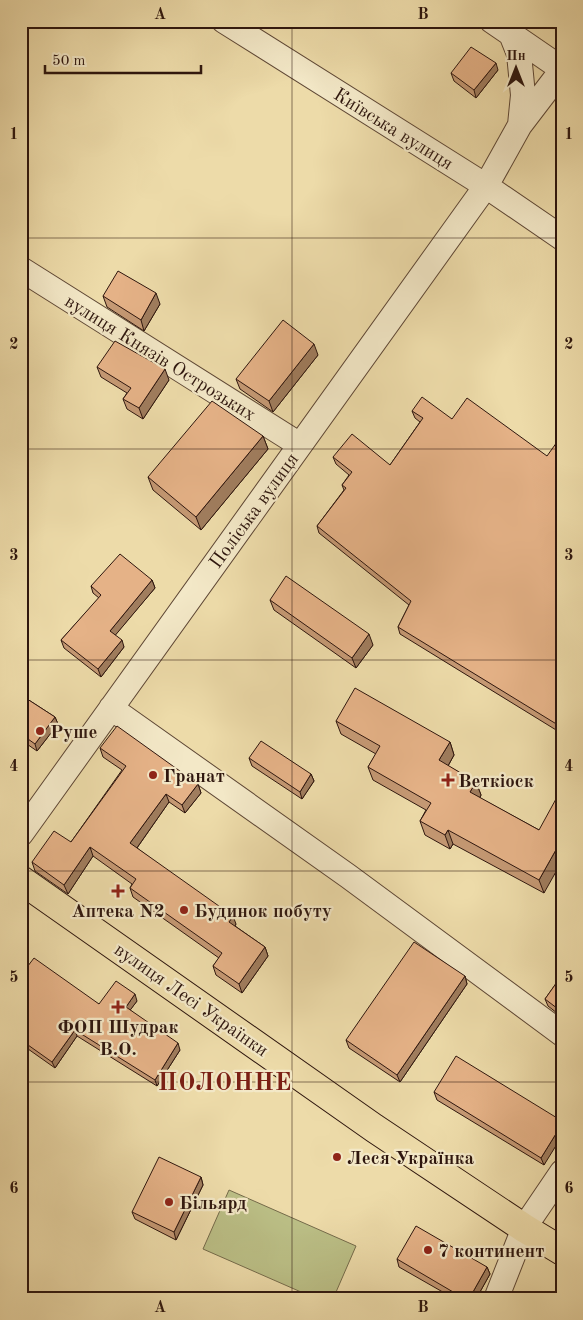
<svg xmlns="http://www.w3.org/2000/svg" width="583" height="1320" font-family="'Old Standard TT',serif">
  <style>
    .green { fill: #bbbf86; stroke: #746a4a }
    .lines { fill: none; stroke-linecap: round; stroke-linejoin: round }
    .minor-casing { stroke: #5e4735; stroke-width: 26 }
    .major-casing { stroke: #2e160e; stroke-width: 30 }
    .minor { stroke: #f3e8c7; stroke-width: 24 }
    .major { stroke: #eddba9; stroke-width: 28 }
    .wall { fill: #c59974; stroke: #2e160e }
    .shaded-wall { fill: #a07d5e; stroke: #2e160e }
    .building { fill: #e5b287; stroke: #2e160e }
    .grid { fill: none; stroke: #2e160e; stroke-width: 1; stroke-opacity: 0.55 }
    .poi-dot { fill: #8f2418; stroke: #f3e8c7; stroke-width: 2 }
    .labels { text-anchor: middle; stroke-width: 4.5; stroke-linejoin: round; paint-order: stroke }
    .street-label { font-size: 19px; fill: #2e160e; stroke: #f3e8c7 }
    .poi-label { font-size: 19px; font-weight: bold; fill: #2e160e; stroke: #f3e8c7; text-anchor: start }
    .district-label { font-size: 24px; font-weight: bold; letter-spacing: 1px; fill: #7a1f14; stroke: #f3e8c7 }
    .neatline { fill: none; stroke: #2e160e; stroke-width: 2 }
    .grid-label { font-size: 16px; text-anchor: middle; font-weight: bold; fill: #2e160e }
  </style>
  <rect width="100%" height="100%" fill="#eddba9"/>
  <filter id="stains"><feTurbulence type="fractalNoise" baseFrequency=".004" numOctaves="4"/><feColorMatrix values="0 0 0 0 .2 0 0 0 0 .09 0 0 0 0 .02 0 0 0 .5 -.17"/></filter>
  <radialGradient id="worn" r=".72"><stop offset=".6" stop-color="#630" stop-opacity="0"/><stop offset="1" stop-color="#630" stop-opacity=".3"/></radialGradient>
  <!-- green -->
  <path class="green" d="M229 1190 356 1246 333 1299H317L203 1249Z"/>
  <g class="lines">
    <!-- minor casing -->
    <g class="minor-casing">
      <path id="minor" d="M224 21 486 186 562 238
        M511 34 562 69
        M520 125 562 70
        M21 269 300 445
        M111 708 348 876 562 1034
        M21 834 486 186 520 125 523 95 519 54 511 34 492 21
        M496 1299 524 1228 562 1172"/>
    </g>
    <!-- major casing -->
    <g class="major-casing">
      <path id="major" d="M21 880 374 1128 524 1228 562 1251"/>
    </g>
    <!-- minor -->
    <use href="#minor" class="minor"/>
    <!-- major -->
    <use href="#major" class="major"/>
  </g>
  <!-- wall -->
  <path class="wall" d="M498 70 476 98 454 81 451 73Z
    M103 296 160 304 144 331 107 307Z
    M318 355 273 412 240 389 236 379Z
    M97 367 169 380 143 419 127 409 123 399 127 393 101 377Z
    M412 411 452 419 561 733 400 634 398 627 409 605 319 533 317 526 344 490 342 485 349 475 336 464 333 457 390 465 420 422 415 418Z
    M263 436 268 449 201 530 153 490 148 477Z
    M152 580 155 588 115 635 124 647 101 677 64 648 61 640 99 598 93 593 91 586Z
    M270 600 373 645 356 668 274 610Z
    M21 695 55 717 58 724 37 751 21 740Z
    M336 721 450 742 454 755 448 766 476 782 481 795 480 798 539 830 544 893 453 844 450 849 425 835 420 821 426 810 373 780 368 767 376 754 341 734Z
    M100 748 198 784 201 793 185 813 169 802 137 848 236 924 235 926 265 947 268 956 242 993 216 975 213 966 219 958 133 897 130 888 132 884 93 856 68 894 35 871 32 862 71 842 122 770 103 757Z
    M249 758 311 774 314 781 302 799 252 766Z
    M21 975 99 1004 137 1001 130 1010 180 1050 157 1086 77 1036 55 1068 21 1044Z
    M562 975V1017L548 1006 545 999Z
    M465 976 467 984 400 1082 349 1048 346 1040Z
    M434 1092 562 1121 544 1165 437 1100Z
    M201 1177 203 1185 176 1240 135 1219 132 1212Z
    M397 1259 487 1267 490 1274 476 1299H455L399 1267Z"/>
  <!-- shaded-wall -->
  <path class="shaded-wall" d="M496 63 498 70 476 98 474 90Z
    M156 293 160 304 144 331 141 320Z
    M314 344 318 355 273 412 269 401Z
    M165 369 169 380 143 419 139 408Z
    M263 436 268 449 201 530 196 517Z
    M152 580 155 588 113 638 110 631Z
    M369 634 373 645 356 668 352 658Z
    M122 640 124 647 101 677 98 669Z
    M55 717 58 724 37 751 35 744Z
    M562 719V731L561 733 558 725Z
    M450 742 454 755 444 773 439 760Z
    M311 774 314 781 302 799 300 792Z
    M476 782 481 795 475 806 470 792Z
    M198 784 201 793 185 813 182 805Z
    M166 794 169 802 134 852 130 843Z
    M448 830 453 844 450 849 445 835Z
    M562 839V861L544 893 539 880Z
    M90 847 93 856 68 894 64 885Z
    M233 916 236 924 232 930 229 922Z
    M265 947 268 956 242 993 239 984Z
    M465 976 467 984 400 1082 397 1075Z
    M135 994 137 1001 128 1013 126 1007Z
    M75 1030 77 1036 55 1068 52 1062Z
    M178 1043 180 1050 157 1086 155 1080Z
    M562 1124V1136L544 1165 541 1158Z
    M201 1177 203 1185 176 1240 174 1232Z
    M487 1267 490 1274 476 1299H469Z"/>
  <!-- building -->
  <path class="building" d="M471 47 496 63 474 90 451 73Z
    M118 271 156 293 141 320 103 296Z
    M283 320 314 344 269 401 236 379Z
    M115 341 165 369 139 408 123 399 131 388 97 367Z
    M422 397 452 419 467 398 547 456 562 435V719L558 725 398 627 411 601 317 526 346 488 342 485 352 472 333 457 352 434 390 465 423 418 412 411Z
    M212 401 263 436 196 517 148 477Z
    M120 554 152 580 110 631 122 640 98 669 61 640 101 595 91 586Z
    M286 576 369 634 352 658 270 600Z
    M355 688 450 742 439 760 476 782 470 792 539 830 562 788V839L539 880 448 830 445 835 420 821 431 803 368 767 380 746 336 721Z
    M21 695 55 717 35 744 21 734Z
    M117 726 198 784 182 805 166 794 130 843 233 916 229 922 265 947 239 984 213 966 222 953 130 888 136 879 90 847 64 885 32 862 54 831 71 842 126 766 100 748Z
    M261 741 311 774 300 792 249 758Z
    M414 942 465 976 397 1075 346 1040Z
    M34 958 99 1004 116 981 135 994 126 1007 178 1043 155 1080 75 1030 52 1062 21 1040V975Z
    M562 975V1012L545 999Z
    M456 1056 562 1121V1124L541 1158 434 1092Z
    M159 1157 201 1177 174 1232 132 1212Z
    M416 1226 487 1267 469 1299H465L397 1259Z
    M540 1296H562V1299H539Z"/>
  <!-- grid -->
  <path class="grid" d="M292 21V1299M21 238H562M21 449H562M21 660H562M21 871H562M21 1082H562"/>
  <!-- markers -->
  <g class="poi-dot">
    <circle cx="40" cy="731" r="5"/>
    <circle cx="153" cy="775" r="5"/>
    <path d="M445.5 772.5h5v5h5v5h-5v5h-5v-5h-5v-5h5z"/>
    <path d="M115.5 883.5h5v5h5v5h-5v5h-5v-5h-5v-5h5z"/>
    <circle cx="184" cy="910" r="5"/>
    <path d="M115.5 999.5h5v5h5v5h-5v5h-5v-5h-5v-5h5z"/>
    <circle cx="337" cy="1157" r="5"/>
    <circle cx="169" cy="1202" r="5"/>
    <circle cx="428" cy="1250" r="5"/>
  </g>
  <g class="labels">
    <!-- street labels -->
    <g class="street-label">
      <text transform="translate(394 128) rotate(32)" y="7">Київська вулиця</text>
      <text transform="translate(161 357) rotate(32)" y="7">вулиця Князів Острозьких</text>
      <text transform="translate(253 510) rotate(-54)" y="7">Поліська вулиця</text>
      <text transform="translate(192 999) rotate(35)" y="7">вулиця Лесі Українки</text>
    </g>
    <!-- poi labels -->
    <g class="poi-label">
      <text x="50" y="738">Руше</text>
      <text x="163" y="782">Гранат</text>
      <text x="458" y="787">Веткіоск</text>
      <text x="118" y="917" text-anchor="middle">Аптека N2</text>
      <text x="194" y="917">Будинок побуту</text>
      <text x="118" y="1033" text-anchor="middle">ФОП Шудрак<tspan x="118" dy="22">В.О.</tspan></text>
      <text x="347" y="1164">Леся Українка</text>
      <text x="179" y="1209">Більярд</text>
      <text x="438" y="1257">7 континент</text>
    </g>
    <!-- district labels -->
    <g class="district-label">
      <text x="225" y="1090">ПОЛОННЕ</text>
    </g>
  </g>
  <!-- margin -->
  <rect width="583" height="1320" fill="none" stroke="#eddba9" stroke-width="55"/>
  <!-- north arrow -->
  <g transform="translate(516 68)" stroke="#f3e8c7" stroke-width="4" paint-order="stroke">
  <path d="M0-4L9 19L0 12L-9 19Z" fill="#2e160e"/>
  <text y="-8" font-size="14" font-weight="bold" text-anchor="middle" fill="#2e160e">Пн</text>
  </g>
  <!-- scale -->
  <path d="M45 65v8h156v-8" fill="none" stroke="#2e160e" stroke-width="2.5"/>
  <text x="52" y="65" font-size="15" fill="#2e160e" stroke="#f3e8c7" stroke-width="4" paint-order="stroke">50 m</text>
  <rect x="28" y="28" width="528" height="1264" class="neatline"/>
  <g class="grid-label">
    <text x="160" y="19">A</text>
    <text x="423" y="19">B</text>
    <text x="14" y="139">1</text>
    <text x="569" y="139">1</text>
    <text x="14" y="349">2</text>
    <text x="569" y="349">2</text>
    <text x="14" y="560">3</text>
    <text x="569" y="560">3</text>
    <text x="14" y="771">4</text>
    <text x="569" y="771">4</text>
    <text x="14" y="982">5</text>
    <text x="569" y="982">5</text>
    <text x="14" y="1193">6</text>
    <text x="569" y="1193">6</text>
    <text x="160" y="1312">A</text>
    <text x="423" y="1312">B</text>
  </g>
  <rect width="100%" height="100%" filter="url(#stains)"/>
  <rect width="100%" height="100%" fill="url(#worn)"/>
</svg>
